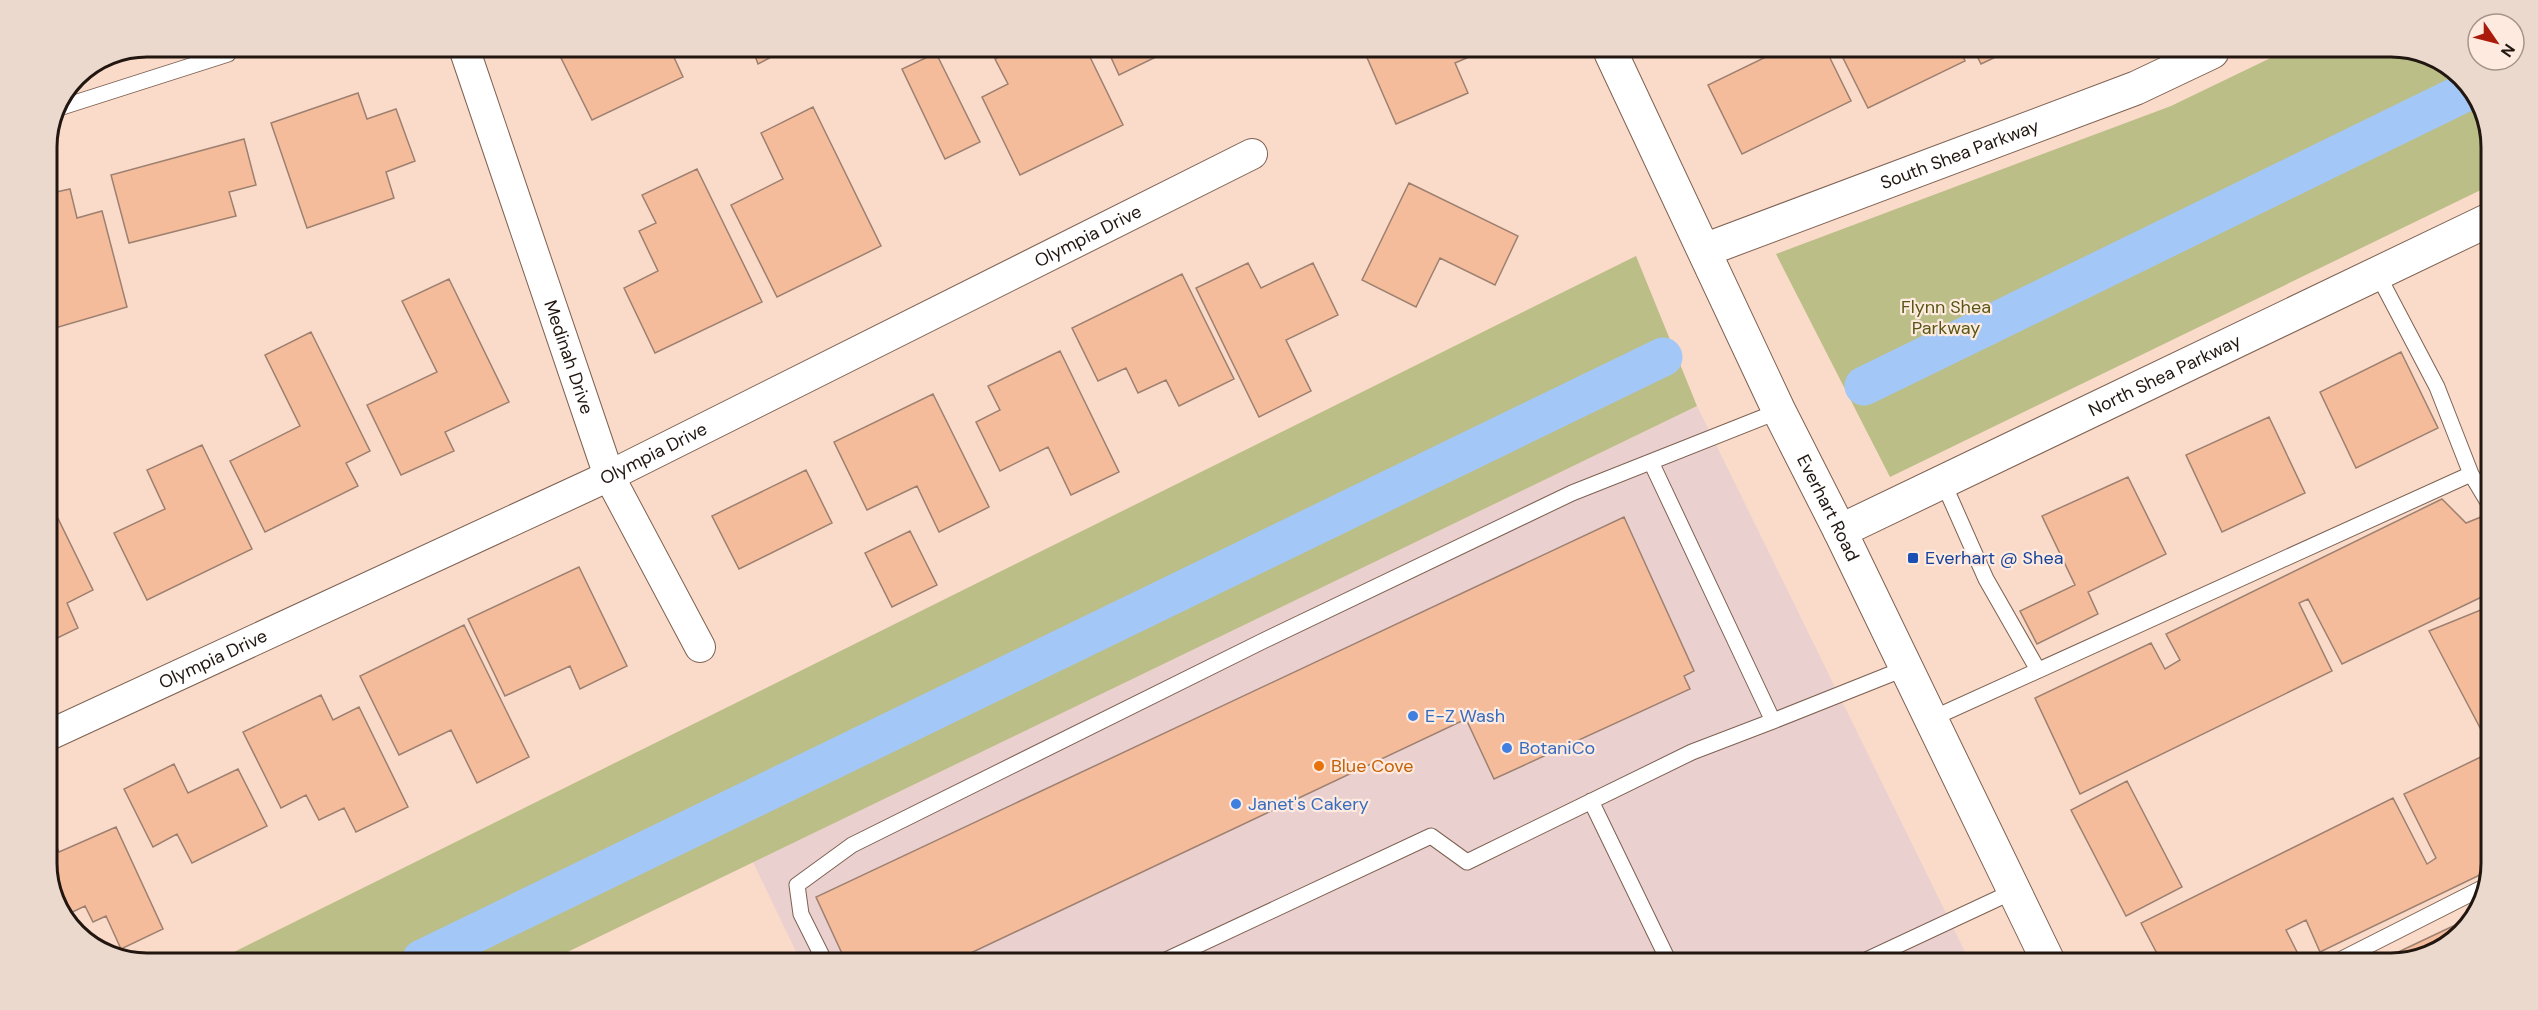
<svg xmlns="http://www.w3.org/2000/svg" width="2538" height="1010" font-family="'DM Sans',sans-serif">
  <style>
    .commercial { fill: #ebd0d0 }
    .green { fill: #bbbe87 }
    .lines { fill: none; stroke-linecap: round; stroke-linejoin: round }
    .canal { stroke: #a3c8f7; stroke-width: 39 }
    .building { fill: #f5bc9c; stroke: #9d8070; stroke-width: 1.5 }
    .service-casing { stroke: #7d6152; stroke-width: 17 }
    .minor-casing { stroke: #7d6152; stroke-width: 32 }
    .tertiary-casing { stroke: #7d6152; stroke-width: 35 }
    .secondary-casing { stroke: #7d6152; stroke-width: 35 }
    .service { stroke: #fff; stroke-width: 15 }
    .minor { stroke: #fff; stroke-width: 30 }
    .tertiary { stroke: #fff; stroke-width: 33 }
    .secondary { stroke: #fff; stroke-width: 33 }
    .transit-dot { fill: #1a4fb4; stroke: #feeadf; stroke-width: 2 }
    .shop-dot { fill: #3f7fe0; stroke: #feeadf; stroke-width: 2 }
    .food-dot { fill: #e8710a; stroke: #feeadf; stroke-width: 2 }
    .labels { text-anchor: middle; stroke-width: 4.5; stroke-linejoin: round; paint-order: stroke }
    .street-label { font-size: 18px; fill: #211610; stroke: #feeadf }
    .park-label { font-size: 18px; fill: #565714; stroke: #feeadf }
    .transit-label { font-size: 18px; fill: #164399; stroke: #feeadf; text-anchor: start }
    .shop-label { font-size: 18px; fill: #366cbe; stroke: #feeadf; text-anchor: start }
    .food-label { font-size: 18px; fill: #c56008; stroke: #feeadf; text-anchor: start }
    .rim { fill: none; stroke: #211610; stroke-width: 3 }
  </style>
  <rect width="100%" height="100%" fill="#fadac8"/>
  <!-- commercial -->
  <path class="commercial" d="M1697 406 1970 962 800 960 753 862Z"/>
  <!-- green -->
  <path class="green" d="M2283 52H2424L2471 86 2491 140V185L1890 477 1776 254 2171 106Z
    M1636 256 1697 406 553 959 222 958Z"/>
  <g class="lines">
    <!-- canal -->
    <path class="canal" d="M1864 386 2472 89
      M422 959 1663 357"/>
  </g>
  <!-- building -->
  <path class="building" d="M1827 52 1851 101 1742 154 1708 85 1774 53Z
    M1840 52H1961L1965 61 1868 108Z
    M1975 52H2006L1981 64Z
    M672 53 683 77 592 120 559 54Z
    M754 53H779L758 64Z
    M936 53 980 142 945 159 902 69Z
    M1006 53H1088L1123 125 1020 175 982 97 1008 84 995 59Z
    M1109 53H1164L1119 75Z
    M1365 53H1478L1455 63 1468 93 1396 124Z
    M358 93 367 119 396 109 415 161 386 172 394 198 307 228 271 123Z
    M813 107 881 246 777 297 731 205 783 179 761 133Z
    M244 139 256 185 229 192 236 216 129 243 111 175Z
    M697 169 762 302 655 353 624 288 658 271 639 231 656 223 642 195Z
    M1409 183 1518 236 1495 285 1440 258 1416 307 1362 280Z
    M70 189 77 218 102 211 127 307 48 330 52 346 47 347V194Z
    M1248 263 1261 288 1313 263 1338 315 1286 340 1311 391 1259 417 1196 288Z
    M1182 274 1234 379 1179 406 1166 380 1138 393 1126 368 1098 381 1072 328Z
    M449 279 509 402 445 432 454 451 401 475 367 405 437 372 402 301Z
    M311 332 370 451 346 463 358 486 265 532 230 461 300 426 265 355Z
    M1060 351 1119 472 1071 495 1048 447 1000 471 976 422 1000 410 988 386Z
    M2401 352 2438 428 2356 468 2320 392Z
    M933 394 989 507 939 532 917 486 867 510 834 442Z
    M2269 417 2305 493 2222 532 2186 455Z
    M202 445 252 549 147 600 114 533 165 509 147 470Z
    M806 470 832 523 739 569 712 516Z
    M2128 477 2166 554 2088 592 2098 614 2037 644 2020 611 2075 585 2042 516Z
    M47 496 93 590 67 603 78 628 47 643Z
    M2442 499 2466 523 2481 517 2489 534 2488 594 2342 664 2308 599 2299 603 2332 671 2080 794 2035 698 2151 643 2165 669 2180 660 2166 634Z
    M1624 517 1694 671 1684 676 1690 689 1494 779 1466 719 956 960H845L816 897Z
    M910 531 937 585 892 607 865 553Z
    M579 567 627 666 580 689 570 666 505 696 468 619Z
    M2488 607 2487 741 2429 631Z
    M464 625 529 757 477 783 451 730 399 755 360 676Z
    M321 695 333 720 359 707 408 807 356 832 344 808 319 820 306 795 281 808 243 732Z
    M2487 754 2486 872 2320 952 2306 920 2286 930 2301 960 2295 963H2162L2141 923 2393 798 2427 864 2436 858 2404 794Z
    M174 764 188 793 238 769 267 826 192 863 177 834 153 847 124 789Z
    M2127 781 2182 887 2126 916 2071 810Z
    M47 826 59 852 116 827 163 929 121 949 106 916 93 922 85 906 64 916 47 870Z
    M2468 919 2447 946 2392 963H2375Z"/>
  <g class="lines">
    <!-- service casing -->
    <g class="service-casing">
      <path id="service" d="M62 107 228 54
        M2377 273 2437 387 2471 474
        M1651 462 1773 721 1906 668
        M1943 482 1986 579 2038 670
        M1931 719 2471 474 2489 504
        M1591 801 1669 962
        M824 960 801 914 797 885 852 845 1265 640 1572 493 1779 411
        M1164 961 1431 836 1467 862 1692 752 1773 721
        M1862 962 2014 891
        M2334 963 2486 886"/>
    </g>
    <!-- minor casing -->
    <g class="minor-casing">
      <g id="minor">
        <path id="s1" d="M466 54 609 476 700 647"/>
        <path id="s2" d="M47 736 609 476 1252 154"/>
      </g>
    </g>
    <!-- tertiary casing -->
    <g class="tertiary-casing">
      <g id="tertiary">
        <path id="s3" d="M1705 250 2136 88 2212 52"/>
        <path id="s4" d="M1840 531 2491 219"/>
      </g>
    </g>
    <!-- secondary casing -->
    <g class="secondary-casing">
      <g id="secondary">
        <path id="s5" d="M1611 53 1779 411 1840 531 2049 963"/>
      </g>
    </g>
    <!-- service -->
    <use href="#service" class="service"/>
    <!-- minor -->
    <use href="#minor" class="minor"/>
    <!-- tertiary -->
    <use href="#tertiary" class="tertiary"/>
    <!-- secondary -->
    <use href="#secondary" class="secondary"/>
  </g>
  <!-- markers -->
  <rect class="transit-dot" x="1907" y="552" width="12" height="12" rx="3"/>
  <g class="shop-dot">
    <circle cx="1413" cy="716" r="6"/>
    <circle cx="1507" cy="748" r="6"/>
    <circle cx="1236" cy="804" r="6"/>
  </g>
  <circle class="food-dot" cx="1319" cy="766" r="6"/>
  <g class="labels">
    <!-- street labels -->
    <g class="street-label">
      <text dy="6" stroke="none"><textPath href="#s3" startOffset="272">South Shea Parkway</textPath></text>
      <text dy="6" stroke="none"><textPath href="#s2" startOffset="1155">Olympia Drive</textPath></text>
      <text dy="6" stroke="none"><textPath href="#s1" startOffset="320">Medinah Drive</textPath></text>
      <text dy="6" stroke="none"><textPath href="#s4" startOffset="360">North Shea Parkway</textPath></text>
      <text dy="6" stroke="none"><textPath href="#s2" startOffset="669">Olympia Drive</textPath></text>
      <text dy="6" stroke="none"><textPath href="#s5" startOffset="504">Everhart Road</textPath></text>
      <text dy="6" stroke="none"><textPath href="#s2" startOffset="183">Olympia Drive</textPath></text>
    </g>
    <!-- park labels -->
    <g class="park-label">
      <text x="1946" y="313">Flynn Shea<tspan x="1946" dy="21">Parkway</tspan></text>
    </g>
    <!-- transit labels -->
    <g class="transit-label">
      <text x="1925" y="564">Everhart @ Shea</text>
    </g>
    <!-- shop labels -->
    <g class="shop-label">
      <text x="1425" y="722">E-Z Wash</text>
      <text x="1519" y="754">BotaniCo</text>
      <text x="1248" y="810">Janet's Cakery</text>
    </g>
    <!-- food labels -->
    <g class="food-label">
      <text x="1331" y="772">Blue Cove</text>
    </g>
  </g>
  <!-- crop -->
  <path d="M0 0H2538V1010H0ZM147 57H2391A90 90 0 0 1 2481 147V863A90 90 0 0 1 2391 953H147A90 90 0 0 1 57 863V147A90 90 0 0 1 147 57Z" fill="#ecd9ce" fill-rule="evenodd"/>
  <path class="rim" d="M147 57H2391A90 90 0 0 1 2481 147V863A90 90 0 0 1 2391 953H147A90 90 0 0 1 57 863V147A90 90 0 0 1 147 57Z"/>
  <!-- north arrow -->
  <g transform="translate(2496 42) rotate(125)"><circle r="28" fill="#feeadf" stroke="#a6958c" stroke-width="1.5"/>
  <path d="M0-4.5L10 22L0 15L-10 22Z" fill="#ab1b0c"/>
  <text y="-9" font-size="16" font-weight="bold" text-anchor="middle" fill="#211610">N</text>
  </g>
</svg>
